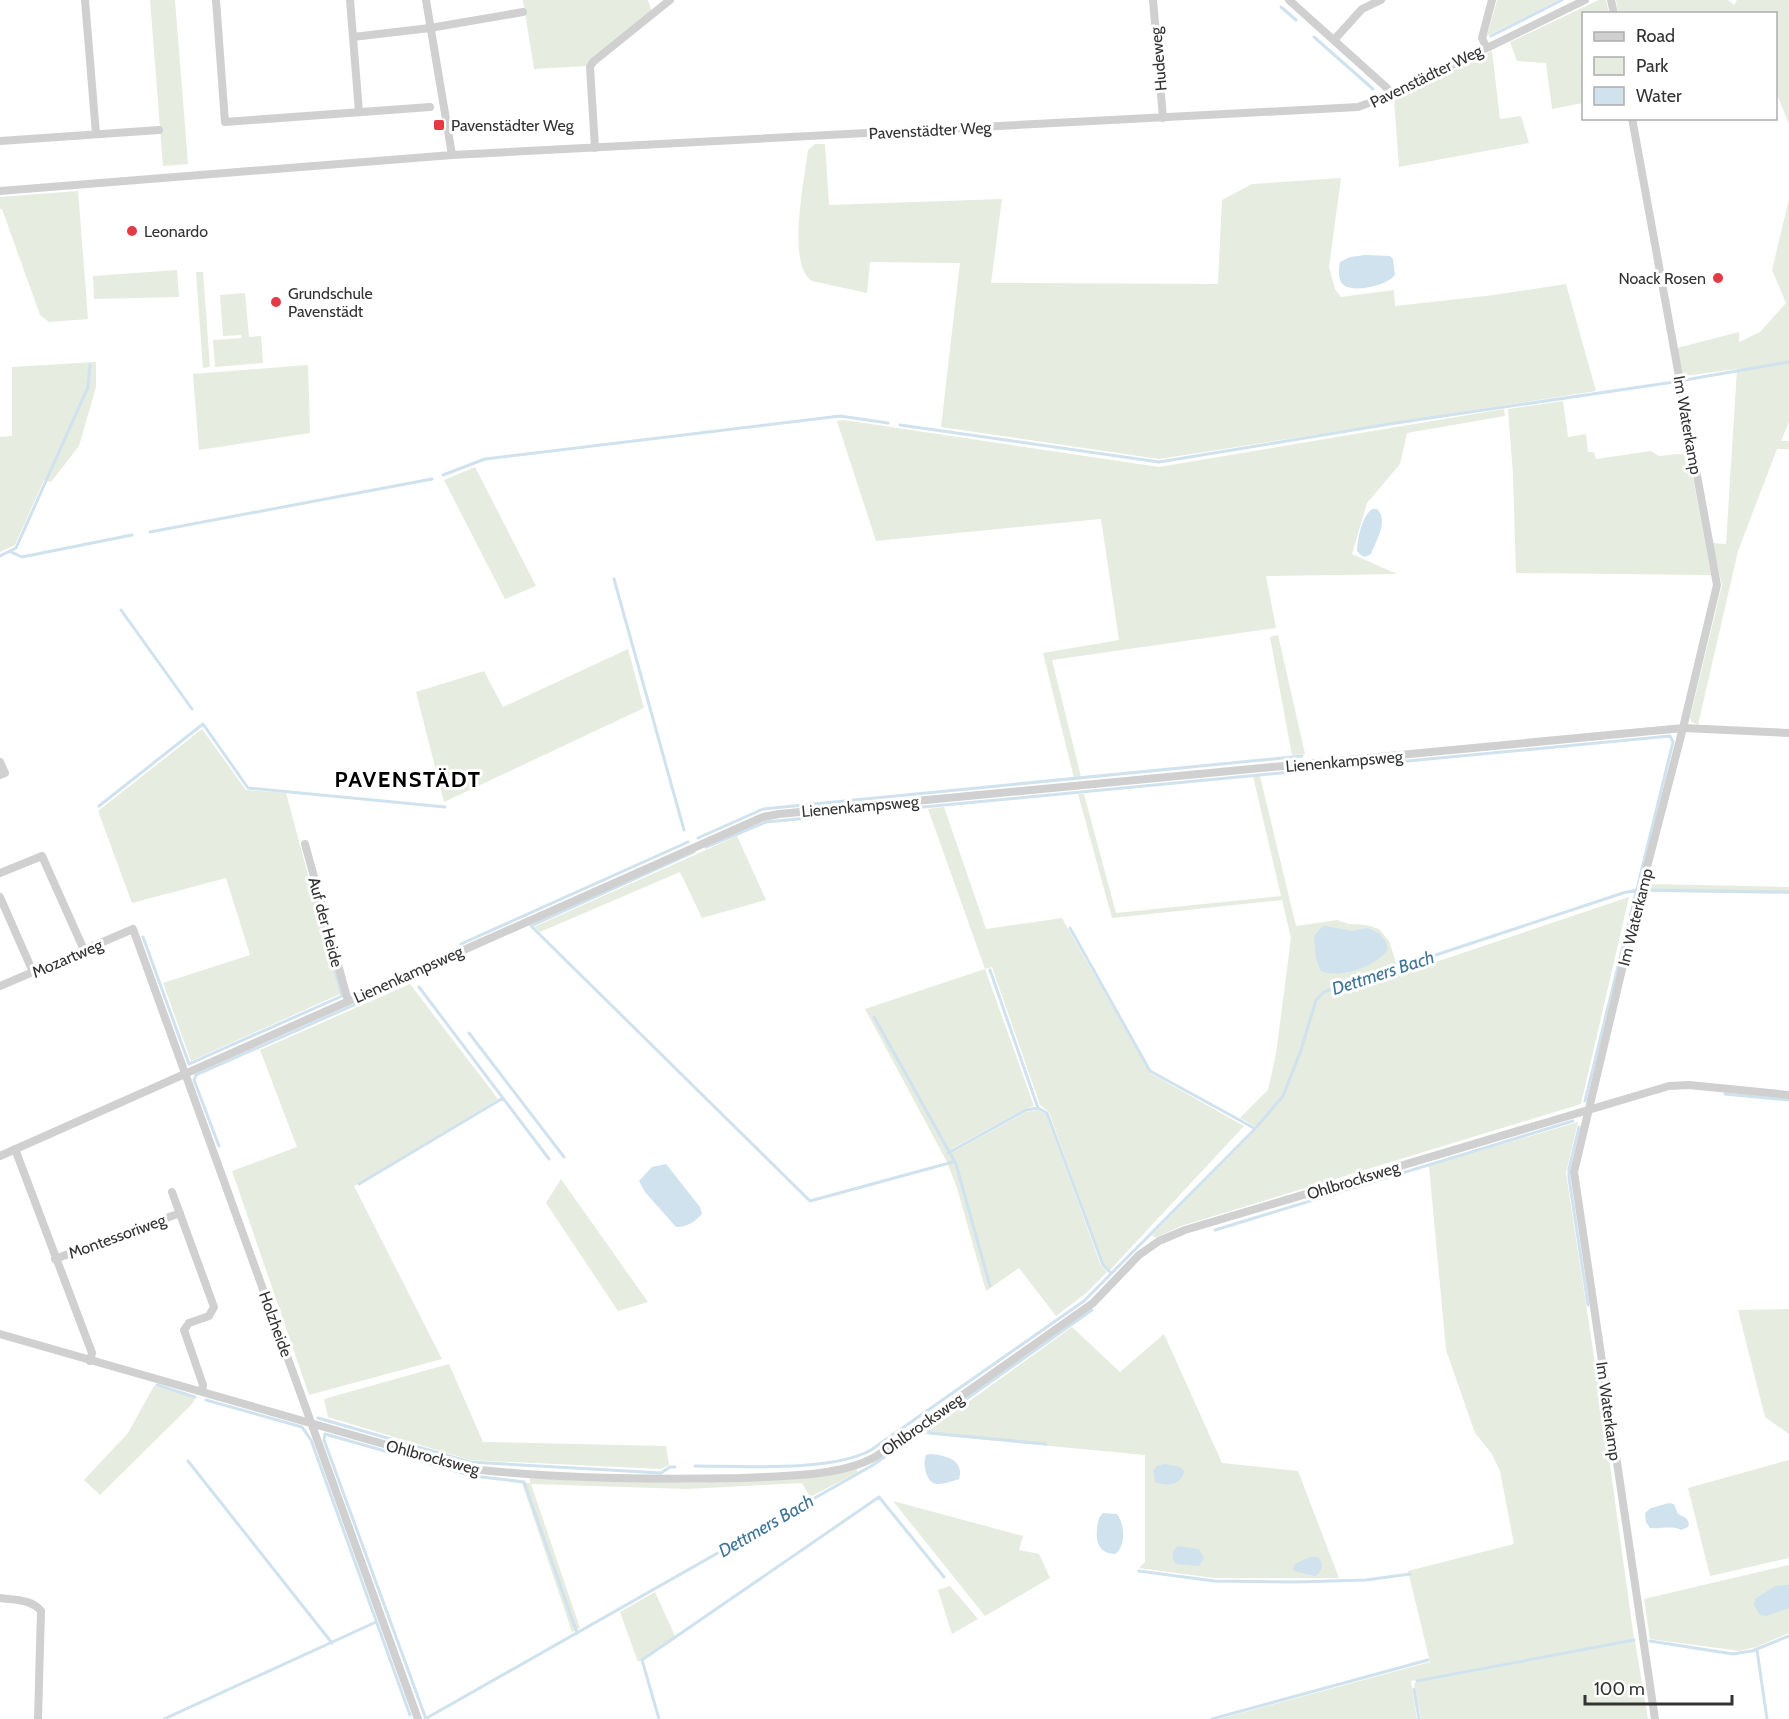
<svg xmlns="http://www.w3.org/2000/svg" width="1789" height="1719" font-family="Cabin,sans-serif">
  <style>
    .green { fill: #e6ecdf }
    .water { fill: #cfe2ee }
    .lines { fill: none; stroke-linecap: round; stroke-linejoin: round }
    .stream { stroke: #cfe2ee; stroke-width: 3 }
    .street { stroke: #d0d0d0; stroke-width: 8 }
    .poi-dot { fill: #e63946; stroke: #fff; stroke-width: 2 }
    .labels { text-anchor: middle; stroke-width: 6; stroke-linejoin: round; paint-order: stroke }
    .street-label { font-size: 16px; fill: #333; stroke: #fff }
    .poi-label { font-size: 16px; fill: #333; stroke: #fff; text-anchor: start }
    .water-label { font-size: 18px; font-style: italic; fill: #3f7597; stroke: #fff }
    .district-label { font-size: 22px; font-weight: bold; letter-spacing: 1.5px; fill: #000; stroke: #fff }
  </style>
  <rect width="100%" height="100%" fill="#fff"/>
  <!-- green -->
  <path class="green" d="M150 0H175L188 164 163 166Z
    M523 0H648L652 12 586 66 534 69Z
    M1497 0H1558L1487 36Z
    M1599 0H1606L1609 13 1584 14 1583 103 1552 109 1546 63 1517 61 1510 42Z
    M1616 0H1728L1734 5 1737 0H1789V124L1776 92V14L1618 13Z
    M1492 51 1500 119 1521 116 1529 143 1399 167 1394 100Z
    M815 144H825L829 205 1002 199 991 283 1218 284 1222 200 1252 184 1341 178 1329 267 1335 289 1341 297 1394 290 1395 306 1494 295 1566 284 1596 391 1159 459 941 427 960 263 870 262 867 293 812 281C786 265 805 178 808 150Z
    M78 191 88 319 49 322 40 315 2 209H0V197Z
    M1789 199V422L1781 441H1789V449H1777L1738 551 1698 725 1692 722 1690 718 1722 585 1712 543 1726 544 1737 369 1683 376 1677 348 1739 332V342L1760 332 1786 303 1772 270Z
    M177 270 179 297 94 299 93 276Z
    M196 272H203L210 367 203 368Z
    M245 293 249 337 261 336 263 363 215 367 213 340 242 338 241 335 223 336 220 295Z
    M96 362V387L79 446 51 482 44 480 15 545 0 552V437L12 436V367Z
    M308 365 310 433 199 450 193 374Z
    M1563 401 1568 437 1586 434 1588 452H1594L1596 459 1651 451 1659 456 1678 454 1689 455 1711 575 1516 573 1513 474 1508 409Z
    M1504 409 1505 416 1407 433 1400 464 1367 503 1352 554 1397 574 1266 576 1276 628 1052 660 1081 777 1074 778 1043 653 1119 640 1101 519 876 541 837 421 844 420 1159 467Z
    M475 467 536 586 505 599 444 480Z
    M1278 635 1305 754 1292 755 1270 637Z
    M628 649 644 708 444 802 416 692 484 671 503 707Z
    M202 729 246 790 286 793 340 994 191 1061 163 983 250 955 226 878 132 903 98 811Z
    M1253 776H1260L1296 926 1337 920 1349 924 1366 925 1379 929 1389 941 1400 974 1629 897 1581 1104 1181 1226 1155 1238 1152 1235 1258 1128 1240 1118 1268 1090 1276 1054 1291 938 1282 900 1112 918 1078 794H1084L1116 913 1281 896Z
    M944 807 986 929 1062 918 1150 1073 1244 1126 1110 1270 1103 1264 1049 1112 1040 1105 992 967 985 969 1034 1106 1025 1109 951 1149 953 1152 1026 1112 1038 1110 1046 1114 1101 1266 1107 1272 1085 1294 1056 1316 1019 1268 986 1291 957 1188 947 1162 865 1009 985 969 928 809Z
    M737 836 766 900 702 918 680 872 540 932 534 927Z
    M1650 884 1789 887V894L1649 892Z
    M410 984 498 1099 354 1186 442 1359 309 1395 232 1171 297 1147 260 1050Z
    M1578 1122 1566 1173 1605 1429 1634 1639 1411 1681 1417 1719H1219L1430 1662 1408 1571 1514 1544 1500 1471 1492 1454 1475 1433 1446 1350 1429 1166Z
    M561 1179 648 1302 618 1311 546 1203Z
    M1789 1309V1434L1765 1417 1738 1310Z
    M1072 1327 1120 1372 1164 1334 1222 1463 1298 1471 1339 1578H1214L1139 1568 1145 1562V1455L924 1434Z
    M449 1364 483 1442 666 1446 669 1465 661 1469 470 1460 328 1417 324 1399Z
    M154 1386 195 1398 193 1403 100 1495 84 1480 128 1433Z
    M1789 1460V1558L1710 1576 1688 1488Z
    M856 1468 858 1472 810 1497 802 1483 687 1489 531 1484 580 1628 572 1632 522 1483H530V1477L687 1483 793 1479Z
    M893 1501 1023 1536 1019 1550 1039 1554 1050 1578 985 1616Z
    M1789 1565V1633L1756 1647 1740 1651 1650 1639 1644 1599Z
    M950 1586 978 1619 952 1634 938 1590Z
    M655 1592 675 1636 638 1662 620 1612Z
    M1635 1641 1648 1719H1421L1414 1683Z"/>
  <!-- water -->
  <path class="water" d="M1365 255 1390 256 1393 259 1395 275C1387 286 1348 295 1341 282 1338 275 1339 268 1340 262L1350 257Z
    M1372 509H1377C1389 520 1376 541 1371 554L1365 557 1362 556 1357 551C1358 538 1361 518 1372 509Z
    M1325 926 1352 931 1368 928 1379 933 1386 942 1388 950C1375 967 1340 979 1321 971L1316 959 1314 936 1320 929Z
    M666 1164 700 1207 702 1214C694 1222 688 1227 676 1227L645 1192 639 1181 652 1167Z
    M930 1454C945 1455 965 1460 959 1479 953 1481 944 1484 939 1484 926 1485 922 1463 926 1455Z
    M1165 1464 1180 1467 1184 1471C1183 1485 1165 1487 1155 1482L1153 1471 1157 1466Z
    M1669 1503 1674 1504 1678 1514 1686 1518 1689 1523 1688 1527 1681 1530C1673 1525 1660 1529 1650 1528L1646 1522 1645 1513 1651 1508Z
    M1103 1513 1117 1514C1125 1524 1126 1546 1115 1554 1094 1553 1095 1534 1099 1518Z
    M1178 1546 1199 1549 1204 1558 1199 1566 1176 1564C1171 1557 1171 1551 1178 1546Z
    M1310 1557H1318C1324 1564 1323 1571 1315 1576L1294 1571 1293 1569 1295 1564Z
    M1789 1585V1608L1766 1616 1760 1615 1754 1605 1755 1599 1775 1586Z"/>
  <g class="lines">
    <!-- stream -->
    <path class="stream" d="M1281 7 1296 20
      M1491 36 1562 0
      M1314 37 1373 89
      M1685 380 1789 362
      M900 425 1159 462 1396 423 1674 382
      M443 475 485 459 840 416 888 423
      M150 532 432 479
      M11 552 22 557 132 535
      M0 556 16 548 88 387 90 365
      M614 579 684 830
      M121 610 192 709
      M99 806 203 724 248 788 445 807
      M698 838 763 809 1302 756
      M706 847 766 822 1670 736 1673 742 1585 1101
      M694 852 531 926 810 1201 953 1162
      M1644 890 1789 892
      M1070 928 1150 1071 1254 1128
      M143 937 189 1064 342 996 314 894
      M461 944 688 842
      M990 970 1038 1108
      M419 987 549 1159
      M874 1017 956 1164 990 1286
      M469 1033 564 1157
      M1725 1094 1789 1100
      M1579 1127 1569 1169V1178L1588 1305
      M219 1146 194 1080 196 1075 408 981
      M948 1153 1026 1110 1038 1108 1047 1113 1103 1265 1111 1273
      M359 1184 503 1098
      M1215 1230 1573 1121
      M157 1385 195 1397
      M206 1400 302 1427 311 1440 410 1715
      M318 1418 470 1462 661 1473 670 1467H675
      M927 1428 930 1433 1046 1444
      M188 1461 332 1643
      M695 1466C740 1466 833 1472 871 1450L1084 1301 1255 1129 1283 1096 1301 1050 1316 1000 1324 992 1623 893 1637 890
      M1139 1571 1214 1581 1296 1582 1366 1580 1410 1574
      M1650 1641 1733 1654 1752 1651 1789 1636
      M1757 1650 1767 1719
      M1417 1681 1634 1640
      M1414 1689 1419 1719
      M164 1719 376 1622
      M425 1719 873 1465 1092 1310
      M426 1719 324 1440 325 1434 473 1476 524 1482 577 1633
      M659 1719 642 1660 879 1497 944 1577
      M1212 1719 1428 1660"/>
    <!-- street -->
    <path class="street" d="M85 0 96 134
      M216 0 225 122 430 107
      M350 0 359 112
      M426 0 452 155
      M1153 0 1163 118
      M1289 0 1387 88 1391 95
      M1611 0 1614 14
      M353 37 430 28 523 12
      M1334 40 1362 9 1381 0
      M1486 47 1482 38 1492 0
      M1632 118 1717 585 1683 728 1638 902 1574 1172 1655 1719
      M0 141 159 130
      M595 148 590 67 593 62 670 0
      M0 191 452 155 1358 107 1391 95 1585 0
      M0 762 5 773 0 775
      M305 844 348 1001
      M0 873 42 856 84 950
      M0 897 33 972
      M0 986 133 929 418 1719
      M15 1149 92 1353 90 1361
      M0 1156 763 817 779 814 1683 728 1789 733
      M172 1192 214 1307 209 1316 189 1323 184 1330 203 1385 202 1392
      M55 1259 180 1213
      M0 1334 471 1469C560 1479 651 1480 740 1478 780 1476 839 1477 875 1457L1093 1303 1139 1255 1159 1241 1185 1230 1669 1086 1689 1085 1789 1095
      M0 1598C14 1600 32 1599 41 1611L38 1719"/>
  </g>
  <!-- markers -->
  <g class="poi-dot">
    <rect x="433" y="119" width="12" height="12" rx="3"/>
    <circle cx="132" cy="231" r="6"/>
    <circle cx="1718" cy="278" r="6"/>
    <circle cx="276" cy="302" r="6"/>
  </g>
  <g class="labels">
    <!-- street labels -->
    <g class="street-label">
      <text transform="translate(1158 59) rotate(-95)" y="6">Hudeweg</text>
      <text transform="translate(1426 76) rotate(-26)" y="6">Pavenstädter Weg</text>
      <text transform="translate(930 130) rotate(-3)" y="6">Pavenstädter Weg</text>
      <text transform="translate(1688 425) rotate(80)" y="6">Im Waterkamp</text>
      <text transform="translate(1344 761) rotate(-5)" y="6">Lienenkampsweg</text>
      <text transform="translate(860 806) rotate(-5)" y="6">Lienenkampsweg</text>
      <text transform="translate(1635 917) rotate(-76)" y="6">Im Waterkamp</text>
      <text transform="translate(326 922) rotate(75)" y="6">Auf der Heide</text>
      <text transform="translate(67 958) rotate(-23)" y="6">Mozartweg</text>
      <text transform="translate(408 974) rotate(-24)" y="6">Lienenkampsweg</text>
      <text transform="translate(1353 1180) rotate(-17)" y="6">Ohlbrocksweg</text>
      <text transform="translate(117 1236) rotate(-20)" y="6">Montessoriweg</text>
      <text transform="translate(276 1324) rotate(70)" y="6">Holzheide</text>
      <text transform="translate(1609 1411) rotate(82)" y="6">Im Waterkamp</text>
      <text transform="translate(922 1424) rotate(-35)" y="6">Ohlbrocksweg</text>
      <text transform="translate(433 1457) rotate(15)" y="6">Ohlbrocksweg</text>
    </g>
    <!-- poi labels -->
    <g class="poi-label">
      <text x="451" y="131">Pavenstädter Weg</text>
      <text x="144" y="237">Leonardo</text>
      <text x="1706" y="284" text-anchor="end">Noack Rosen</text>
      <text x="288" y="299">Grundschule<tspan x="288" dy="18">Pavenstädt</tspan></text>
    </g>
    <!-- water labels -->
    <g class="water-label">
      <text transform="translate(1383 973) rotate(-18)" y="6">Dettmers Bach</text>
      <text transform="translate(766 1526) rotate(-30)" y="6">Dettmers Bach</text>
    </g>
    <!-- district labels -->
    <g class="district-label">
      <text x="408" y="787">PAVENSTÄDT</text>
    </g>
  </g>
  <!-- legend -->
  <rect x="1582" y="12" width="195" height="108" fill="#ffffff" stroke="#adadad" stroke-width="1.5"/>
  <rect x="1594" y="32" width="30" height="9" fill="#d0d0d0" stroke="#adadad" stroke-width="1.5"/>
  <text x="1636" y="42" font-size="18" fill="#333333">Road</text>
  <rect x="1594" y="57" width="30" height="18" fill="#e6ecdf" stroke="#adadad" stroke-width="1.5"/>
  <text x="1636" y="72" font-size="18" fill="#333333">Park</text>
  <rect x="1594" y="87" width="30" height="18" fill="#cfe2ee" stroke="#adadad" stroke-width="1.5"/>
  <text x="1636" y="102" font-size="18" fill="#333333">Water</text>
  <!-- scale -->
  <path d="M1585 1695v9h147v-9" fill="none" stroke="#333333" stroke-width="3"/>
  <text x="1594" y="1695" font-size="18" fill="#333333" stroke="#ffffff" stroke-width="4.5" paint-order="stroke">100 m</text>
</svg>
